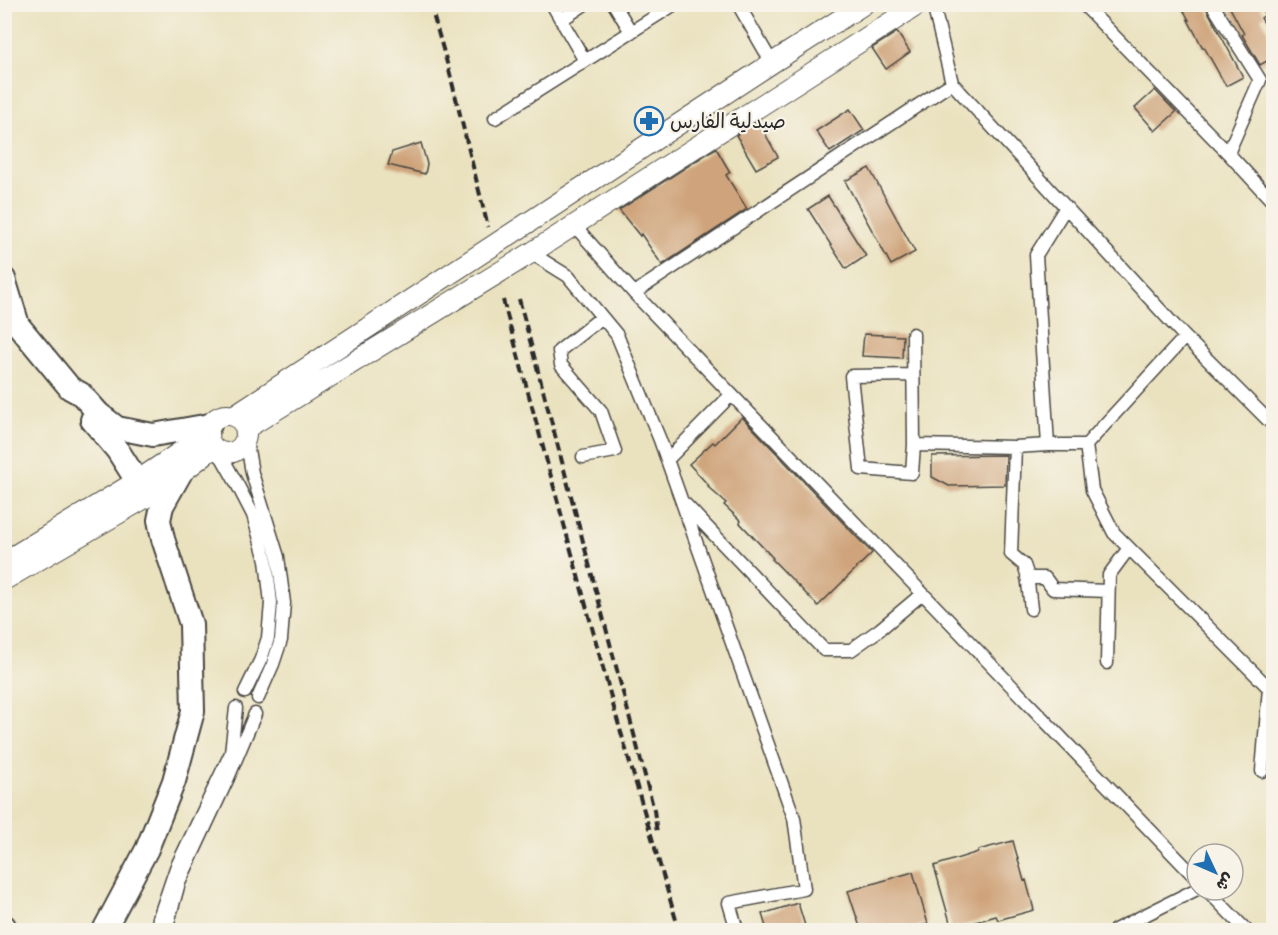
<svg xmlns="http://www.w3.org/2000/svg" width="1278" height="935" font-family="Dekko,'Playpen Sans Arabic',sans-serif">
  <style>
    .building { fill: #cfa47b }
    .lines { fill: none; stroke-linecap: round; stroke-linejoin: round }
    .minor-casing { stroke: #484641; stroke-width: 15 }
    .primary-casing { stroke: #484641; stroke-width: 22 }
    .motorway-casing { stroke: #484641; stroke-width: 26 }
    .minor { stroke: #fff; stroke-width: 12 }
    .primary { stroke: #fff; stroke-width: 20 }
    .motorway { stroke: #fff; stroke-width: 22 }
    .rail { stroke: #2b2b2b; stroke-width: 4; stroke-dasharray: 9 4.5; stroke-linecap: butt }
    .labels { text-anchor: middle; stroke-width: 4.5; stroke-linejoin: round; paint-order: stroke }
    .poi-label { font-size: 20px; fill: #2b2b2b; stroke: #f7f3e8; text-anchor: start }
  </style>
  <rect width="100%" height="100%" fill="#f7f3e8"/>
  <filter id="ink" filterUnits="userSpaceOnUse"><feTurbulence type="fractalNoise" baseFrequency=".0167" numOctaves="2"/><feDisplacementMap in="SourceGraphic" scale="12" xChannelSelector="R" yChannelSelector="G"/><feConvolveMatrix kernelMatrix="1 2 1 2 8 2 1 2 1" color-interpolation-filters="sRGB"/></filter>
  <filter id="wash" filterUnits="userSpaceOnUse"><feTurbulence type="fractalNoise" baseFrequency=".008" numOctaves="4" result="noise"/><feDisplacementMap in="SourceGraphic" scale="24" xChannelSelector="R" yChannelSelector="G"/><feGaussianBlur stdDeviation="1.35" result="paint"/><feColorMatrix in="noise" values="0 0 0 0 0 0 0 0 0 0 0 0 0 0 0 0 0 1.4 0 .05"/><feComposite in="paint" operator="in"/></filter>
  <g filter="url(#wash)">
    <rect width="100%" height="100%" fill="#eae2bf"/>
    <g id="blocks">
      <!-- building -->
      <path class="building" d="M1180 4H1204L1243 77 1226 86 1204 47 1203 48 1188 20H1189Z
        M1228 4H1259L1265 15 1261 18 1274 40V57L1260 65 1242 35 1244 34Z
        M897 32 910 52 886 69 872 48Z
        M1155 90 1176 112 1155 131 1135 108Z
        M850 109 864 130 830 152 816 131Z
        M758 121 778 157 756 169 736 135Z
        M421 143 427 164 425 174 388 165 392 152Z
        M716 148 730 172 726 175 747 209 662 265 641 234 640 236 619 210Z
        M869 168 915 252 891 265 845 181Z
        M828 196 866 256 846 269 808 209Z
        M864 334 903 336 902 358 862 356Z
        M742 417 872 553 818 606 772 559 773 558 740 523 741 521 724 505 726 503 708 487 709 486 689 464 713 442 715 444Z
        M1006 455 1005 485 949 486 932 477V456Z
        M1013 841 1024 881 1026 880 1034 910 998 920 996 916 952 929 934 866 978 852V850Z
        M913 872 928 924 906 930H894L892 926 878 930H861L848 891Z
        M798 903 806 929 800 930H767L762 914Z"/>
    </g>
  </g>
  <g filter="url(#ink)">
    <use href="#blocks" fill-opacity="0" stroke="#484641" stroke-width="1.5"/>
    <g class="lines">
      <!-- minor casing -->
      <g class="minor-casing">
        <path id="minor" d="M552 4 585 61
          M614 4 631 32
          M738 4 772 63
          M933 4 952 83 1185 337 1274 426
          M1083 4 1228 153 1274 203
          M1212 4 1260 80 1228 153
          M561 20 585 4
          M495 118 675 4
          M574 225 634 293 1197 879
          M531 253 568 276 617 335 660 440 794 818 804 889 729 903 737 930
          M634 293 952 83
          M913 334 914 445 1015 447 1048 445H1086
          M1185 337 1086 445 1092 490 1114 533 1274 693
          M913 375 851 376 861 469 912 473 914 445
          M246 438 252 473 278 557 284 603 281 640 273 664 258 698
          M1048 445 1036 255 1066 207
          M1015 447 1011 554 1024 565 1027 574 1031 609
          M219 452 237 484 253 515 266 560 271 603 268 638 261 659 245 692
          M583 457 615 451 601 411 561 365 559 351 602 317
          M667 460 731 395
          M685 504 824 650H851L879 630 922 594
          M1027 578H1045L1053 589 1108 591
          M1107 663 1109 575 1129 548
          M1262 771 1269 688
          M1207 890 1246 930
          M157 930 159 918 176 868 231 753 236 708
          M166 930 179 883 228 778 255 714
          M1115 930 1197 889"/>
      </g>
      <!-- primary casing -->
      <g class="primary-casing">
        <path id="primary" d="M208 434a19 19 0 1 1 38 0a19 19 0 1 1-38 0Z
          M233 416 772 63 864 4
          M245 429 531 253 919 4
          M4 562 137 481 207 434
          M4 580 145 498 180 474 213 448"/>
      </g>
      <!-- motorway casing -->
      <g class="motorway-casing">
        <path id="motorway" d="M4 279 18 325 70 388 81 394 99 414 117 428 153 435 210 425
          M92 420 118 451 137 481
          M4 926 6 930
          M104 930 147 849 174 781 193 711 191 624 163 539 159 520 162 506 180 474"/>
      </g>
      <!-- minor -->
      <use href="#minor" class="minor"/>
      <!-- primary -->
      <use href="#primary" class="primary"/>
      <!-- motorway -->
      <use href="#motorway" class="motorway"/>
      <!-- rail -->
      <path class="rail" d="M430 4 449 70 488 227
        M519 299 654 810 657 833
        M503 300 615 712 679 930"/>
    </g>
  </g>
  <!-- icons -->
  <defs>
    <g id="pharmacy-ring" transform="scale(1.5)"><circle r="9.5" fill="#f7f3e8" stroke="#1f6fb2" stroke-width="1.5"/><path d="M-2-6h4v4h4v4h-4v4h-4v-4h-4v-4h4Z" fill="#1f6fb2"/></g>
  </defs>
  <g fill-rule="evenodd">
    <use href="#pharmacy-ring" x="649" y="121"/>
  </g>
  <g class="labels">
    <!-- poi labels -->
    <g class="poi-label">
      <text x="670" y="128">صيدلية الفارس</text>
    </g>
  </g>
  <!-- margin -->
  <rect width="1278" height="935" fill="none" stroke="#f7f3e8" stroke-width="24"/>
  <!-- north arrow -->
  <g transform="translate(1215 872) rotate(134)"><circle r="28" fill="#f7f3e8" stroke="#a5a39c" stroke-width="1.5"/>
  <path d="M0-4.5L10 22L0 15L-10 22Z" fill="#1f6fb2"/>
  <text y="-9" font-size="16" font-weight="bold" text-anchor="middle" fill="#2b2b2b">ش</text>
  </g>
</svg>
